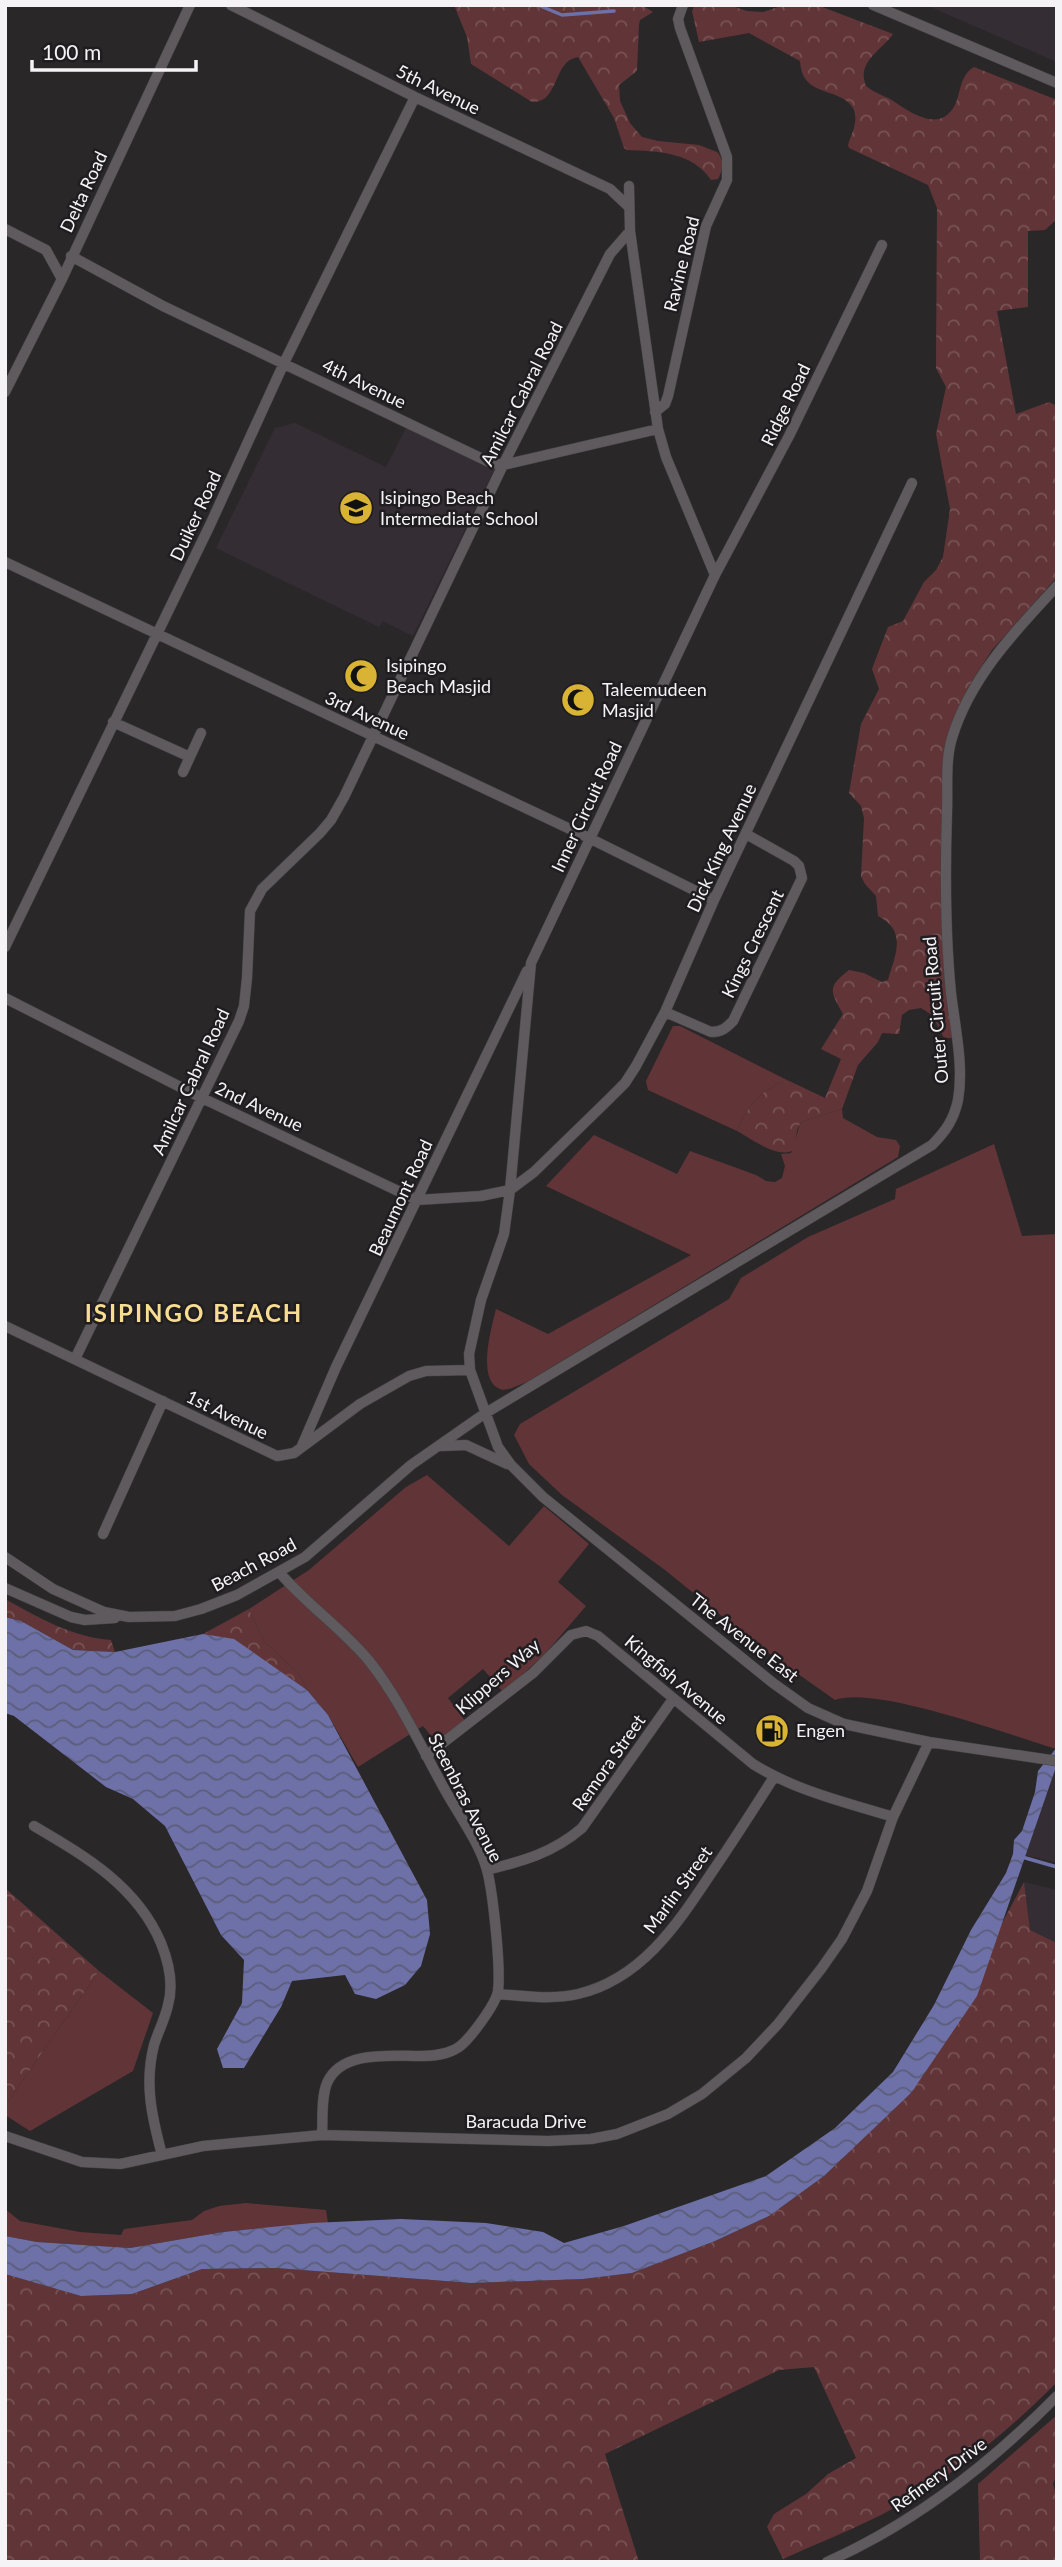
<svg xmlns="http://www.w3.org/2000/svg" width="1062" height="2567" font-family="Lato,sans-serif">
  <style>
    .built { fill: #352d34 }
    .green { fill: #613537 }
    .forest { fill: url(#forest-crowns) }
    .water { fill: url(#water-waves) }
    .lines { fill: none; stroke-linecap: round; stroke-linejoin: round }
    .stream { stroke: #6d71a8; stroke-width: 3.5 }
    .minor-casing { stroke: #444244; stroke-width: 11 }
    .minor { stroke: #5e5a5d; stroke-width: 10 }
    .labels { text-anchor: middle; stroke-width: 5; stroke-linejoin: round; paint-order: stroke }
    .street-label { font-size: 18px; fill: #f5f3f5; stroke: #201d20 }
    .poi-label { font-size: 18px; fill: #f5f3f5; stroke: #201d20; text-anchor: start }
    .district-label { font-size: 24px; font-weight: bold; letter-spacing: 2px; fill: #f7dd90; stroke: #201d20 }
  </style>
  <defs>
    <pattern id="forest-crowns" width="20" height="18" patternUnits="userSpaceOnUse" patternTransform="scale(1.75)"><rect width="20" height="18" fill="#613537"/><path d="M2 6a3 3 0 1 1 6 0M12 15a3 3 0 1 1 6 0" fill="none" stroke="#785355"/></pattern>
    <pattern id="water-waves" width="16" height="10" patternUnits="userSpaceOnUse" patternTransform="scale(1.75)"><rect width="16" height="10" fill="#6d71a8"/><path d="M0 5q4-4 8 0t8 0" fill="none" stroke="#5c5d79"/></pattern>
  </defs>
  <rect width="100%" height="100%" fill="#2a2729"/>
  <!-- built -->
  <path class="built" d="M926 5H1057V62Z
    M295 423 386 467 407 426 495 468 413 636 383 621 379 627 216 548 275 428Z
    M1056 1765H1057V1863L1025 1855Z
    M1024 1882 1057 1890V1943L1030 1930Z"/>
  <!-- green -->
  <path class="green" d="M673 1026H680L787 1080C759 1092 749 1103 737 1131L648 1090 646 1081Z
    M842 1109 843 1118 877 1137 896 1140 900 1146 898 1157 527 1382C520 1384 507 1392 500 1389 476 1380 492 1326 496 1309L548 1334 691 1255 546 1186 594 1135 677 1174 690 1151 756 1175 766 1181 775 1182 782 1178 785 1166 781 1154 791 1153C797 1142 796 1133 801 1122Z
    M994 1144 1022 1236 1057 1234 1056 1749C1010 1735 874 1685 835 1700L760 1647 665 1570 562 1495 529 1464 514 1435 520 1424 729 1299 741 1278 808 1237 895 1199 896 1189Z
    M427 1475 509 1546 544 1506 589 1544 558 1582 586 1606 544 1655 503 1692 483 1669 448 1698 466 1722 442 1739 433 1738 423 1726 358 1767 328 1715 307 1690 301 1676 264 1641 249 1609 309 1570 406 1487Z
    M99 1971 153 2013 133 2071 30 2131 5 2115V2106Z
    M246 2203 326 2210 328 2223 223 2232 130 2248 37 2242 5 2236V2209L20 2221 80 2232 121 2235 124 2229 192 2220 204 2211 219 2206Z"/>
  <!-- forest -->
  <path class="forest" d="M454 5H642L653 12 640 20 639 24 637 71 619 85 620 101 630 123 642 137 658 141 699 145 717 152C725 160 723 170 718 179L711 180C693 152 657 151 627 150L624 148 614 118 578 57C552 61 560 103 532 102L471 64 467 37Z
    M695 5H729L747 11 763 12 784 5H817L893 34C881 51 856 62 866 86 873 92 882 95 890 99 909 111 939 135 955 105 961 92 960 75 974 67L1057 100V219L1045 230 1028 231V307L997 311 1016 414 1049 402 1057 406V577L992 650 974 678 966 692 944 764 941 907 952 1038H944L932 1015 921 1008 909 1010 902 1015 899 1034 882 1033 878 1042 858 1065 842 1109 801 1122 797 1130 795 1149C780 1161 752 1139 737 1131 749 1103 759 1092 787 1080L825 1098 841 1059 821 1049 843 1014C830 991 827 987 849 970L864 973 882 982 888 980C896 953 907 931 878 916L876 896 865 884 861 876 864 818 861 806 849 793 861 724 879 689 872 669 888 627 903 621 924 582 936 570 943 557 950 509 936 434 946 387 936 368 937 208 928 185 849 148 848 145C850 138 854 130 855 123 860 92 820 96 808 82 802 76 801 70 800 61L749 33 699 42 692 11Z
    M5 1599C39 1618 72 1637 111 1640L115 1652 73 1650 21 1621 5 1617Z
    M249 1609 264 1641 301 1676 307 1690 278 1670 203 1634Z
    M1024 1882 1030 1930 1057 1943V2382C1006 2434 947 2481 881 2515 849 2531 816 2544 783 2559L767 2527 774 2514 806 2494 828 2474 856 2458 814 2367 779 2370 605 2454 639 2562H5V2274L81 2296 132 2294 202 2269 276 2268 471 2283 583 2279 632 2273 715 2241 769 2216 824 2176 911 2093Z
    M5 1888 99 1971 5 2106Z
    M1057 2415V2473L1053 2484 1057 2498V2562H980L978 2484Z"/>
  <!-- water -->
  <path class="water" d="M5 1617 21 1621 73 1650 115 1652 203 1634 234 1639 307 1690 328 1715 427 1900 430 1934 421 1966 405 1985 376 1999 355 1994 345 1975 292 1981 281 2007 244 2068H223L217 2049 242 2003 244 1960 221 1935 165 1826 133 1799 106 1787 14 1716 5 1713Z
    M1057 1747V1764L977 1996 911 2093 824 2176 769 2216 715 2241 632 2273 583 2279 471 2283 276 2268 202 2269 132 2294 81 2296 5 2274V2236L37 2242 130 2248 223 2232 312 2223 401 2219 486 2223 543 2232 564 2243 624 2226 766 2176 835 2128 893 2072 934 2005 971 1930 1006 1873 1013 1854 1014 1840 1022 1831 1035 1792 1038 1771Z"/>
  <g class="lines">
    <!-- stream -->
    <path class="stream" d="M538 5 562 15 614 11
      M1022 1857 1057 1867"/>
    <!-- minor casing -->
    <g class="minor-casing">
      <path id="minor" d="M231 5 415 97 610 189 629 207
        M873 5 1057 83
        M629 186 630 231 658 429 666 457 715 575
        M5 229 46 250 62 279
        M882 245 789 436 715 575 531 963 510 1190 504 1234 481 1300 469 1354 470 1370 498 1447 511 1465 543 1497 773 1683 808 1708 844 1724 929 1742 1057 1761
        M71 256 163 306 489 462 503 465 658 429
        M5 392 62 279 190 5
        M655 412 665 404 668 396 706 226 727 180V157L680 28 678 19 683 5
        M5 562 589 838 714 900
        M113 722 190 757
        M183 772 201 733
        M5 947 210 525 284 363 415 97
        M5 998 202 1098 417 1200 481 1196 510 1190 534 1172 609 1099 625 1083 636 1066 665 1012 714 900 912 483
        M665 1012 711 1032C722 1032 726 1028 733 1021L802 878 799 866 794 861 746 834
        M5 1326 277 1456 294 1453 360 1404 409 1376 426 1371 470 1370
        M75 1359 239 1021 244 1006 247 978 250 911 262 889 320 833 331 820 344 797 503 465 610 254 630 231
        M442 1446 466 1445 507 1464
        M301 1448 336 1367 527 971
        M103 1534 163 1401
        M5 1557 53 1589 104 1612 129 1617 175 1616 201 1609 237 1595 305 1557 411 1465 484 1414 932 1145C946 1131 954 1119 958 1100 964 1066 955 1027 951 993 945 932 945 873 947 812 948 788 945 761 952 738 970 678 1015 631 1057 586
        M280 1573C307 1605 343 1629 370 1662 400 1700 421 1747 445 1790 459 1815 479 1842 487 1870 493 1893 501 1968 498 1991 496 2004 470 2039 459 2047 447 2055 433 2056 419 2056 391 2056 341 2050 327 2083 321 2098 323 2118 322 2135
        M5 1588 71 1617 85 1620 115 1618
        M426 1756 533 1673 571 1635 586 1631 598 1636 753 1764C796 1791 845 1802 893 1817
        M34 1826C85 1856 137 1886 161 1943 169 1963 174 1984 168 2005 165 2019 158 2032 154 2045 144 2084 152 2117 162 2155
        M487 1870C523 1861 553 1853 582 1828L673 1699
        M498 1994C524 1996 552 2000 578 1994 641 1979 676 1926 710 1875 732 1843 753 1810 774 1777
        M5 2136 82 2162 120 2164 203 2146 322 2135 548 2141 591 2139 617 2134 668 2114 702 2094 746 2058 778 2024 821 1969 842 1939 867 1891 893 1817 929 1742
        M827 2562C915 2523 990 2464 1057 2396"/>
    </g>
    <!-- minor -->
    <use href="#minor" class="minor"/>
  </g>
  <!-- icons -->
  <defs>
    <g id="school-disc" transform="scale(1.75)"><circle r="9.5" fill="#d9b334" stroke="#201d20"/><path d="M0-5L7-2L0 1L-7-2ZM-4 1L0 2.5L4 1V4Q0 6-4 4Z" fill="#111"/></g>
    <g id="mosque-disc" transform="scale(1.75)"><circle r="9.5" fill="#d9b334" stroke="#201d20"/><path d="M3.5-4.9A6 6 0 1 0 3.5 4.9A5 5 0 1 1 3.5-4.9Z" fill="#111"/></g>
    <g id="fuel-disc" transform="scale(1.75)"><circle r="9.5" fill="#d9b334" stroke="#201d20"/><path d="M-5.5-6h7V0h2V4h1.3V-2.5L3-4.5l.8-.8L6-3V5H2.5V1h-1V6h-7ZM-4.2-4.7v3.2H.2V-4.7Z" fill="#111"/></g>
  </defs>
  <g fill-rule="evenodd">
    <use href="#school-disc" x="356" y="508"/>
    <use href="#mosque-disc" x="361" y="676"/>
    <use href="#mosque-disc" x="578" y="700"/>
    <use href="#fuel-disc" x="772" y="1731"/>
  </g>
  <g class="labels">
    <!-- street labels -->
    <g class="street-label">
      <text transform="translate(438 90) rotate(26)" y="6">5th Avenue</text>
      <text transform="translate(84 192) rotate(-65)" y="6">Delta Road</text>
      <text transform="translate(682 264) rotate(-76)" y="6">Ravine Road</text>
      <text transform="translate(364 384) rotate(26)" y="6">4th Avenue</text>
      <text transform="translate(522 394) rotate(-63)" y="6">Amilcar Cabral Road</text>
      <text transform="translate(786 405) rotate(-64)" y="6">Ridge Road</text>
      <text transform="translate(196 516) rotate(-65)" y="6">Duiker Road</text>
      <text transform="translate(367 716) rotate(25)" y="6">3rd Avenue</text>
      <text transform="translate(587 807) rotate(-65)" y="6">Inner Circuit Road</text>
      <text transform="translate(722 848) rotate(-65)" y="6">Dick King Avenue</text>
      <text transform="translate(753 944) rotate(-64)" y="6">Kings Crescent</text>
      <text transform="translate(936 1010) rotate(-95)" y="6">Outer Circuit Road</text>
      <text transform="translate(191 1082) rotate(-65)" y="6">Amilcar Cabral Road</text>
      <text transform="translate(259 1107) rotate(25)" y="6">2nd Avenue</text>
      <text transform="translate(401 1198) rotate(-65)" y="6">Beaumont Road</text>
      <text transform="translate(227 1415) rotate(26)" y="6">1st Avenue</text>
      <text transform="translate(254 1565) rotate(-28)" y="6">Beach Road</text>
      <text transform="translate(744 1638) rotate(38)" y="6">The Avenue East</text>
      <text transform="translate(498 1677) rotate(-41)" y="6">Klippers Way</text>
      <text transform="translate(676 1680) rotate(40)" y="6">Kingfish Avenue</text>
      <text transform="translate(609 1763) rotate(-55)" y="6">Remora Street</text>
      <text transform="translate(465 1798) rotate(63)" y="6">Steenbras Avenue</text>
      <text transform="translate(678 1890) rotate(-54)" y="6">Marlin Street</text>
      <text x="526" y="2128">Baracuda Drive</text>
      <text transform="translate(939 2475) rotate(-36)" y="6">Refinery Drive</text>
    </g>
    <!-- poi labels -->
    <g class="poi-label">
      <text x="380" y="504">Isipingo Beach<tspan x="380" dy="21">Intermediate School</tspan></text>
      <text x="386" y="672">Isipingo<tspan x="386" dy="21">Beach Masjid</tspan></text>
      <text x="602" y="696">Taleemudeen<tspan x="602" dy="21">Masjid</tspan></text>
      <text x="796" y="1737">Engen</text>
    </g>
    <!-- district labels -->
    <g class="district-label">
      <text x="194" y="1322">ISIPINGO BEACH</text>
    </g>
  </g>
  <!-- border -->
  <rect width="1062" height="2567" fill="none" stroke="#f5f3f5" stroke-width="14"/>
  <!-- scale -->
  <path d="M32 60v10h164v-10" fill="none" stroke="#f5f3f5" stroke-width="3.5"/>
  <text x="42" y="60" font-size="21" fill="#f5f3f5" stroke="#201d20" stroke-width="5" paint-order="stroke">100 m</text>
</svg>
